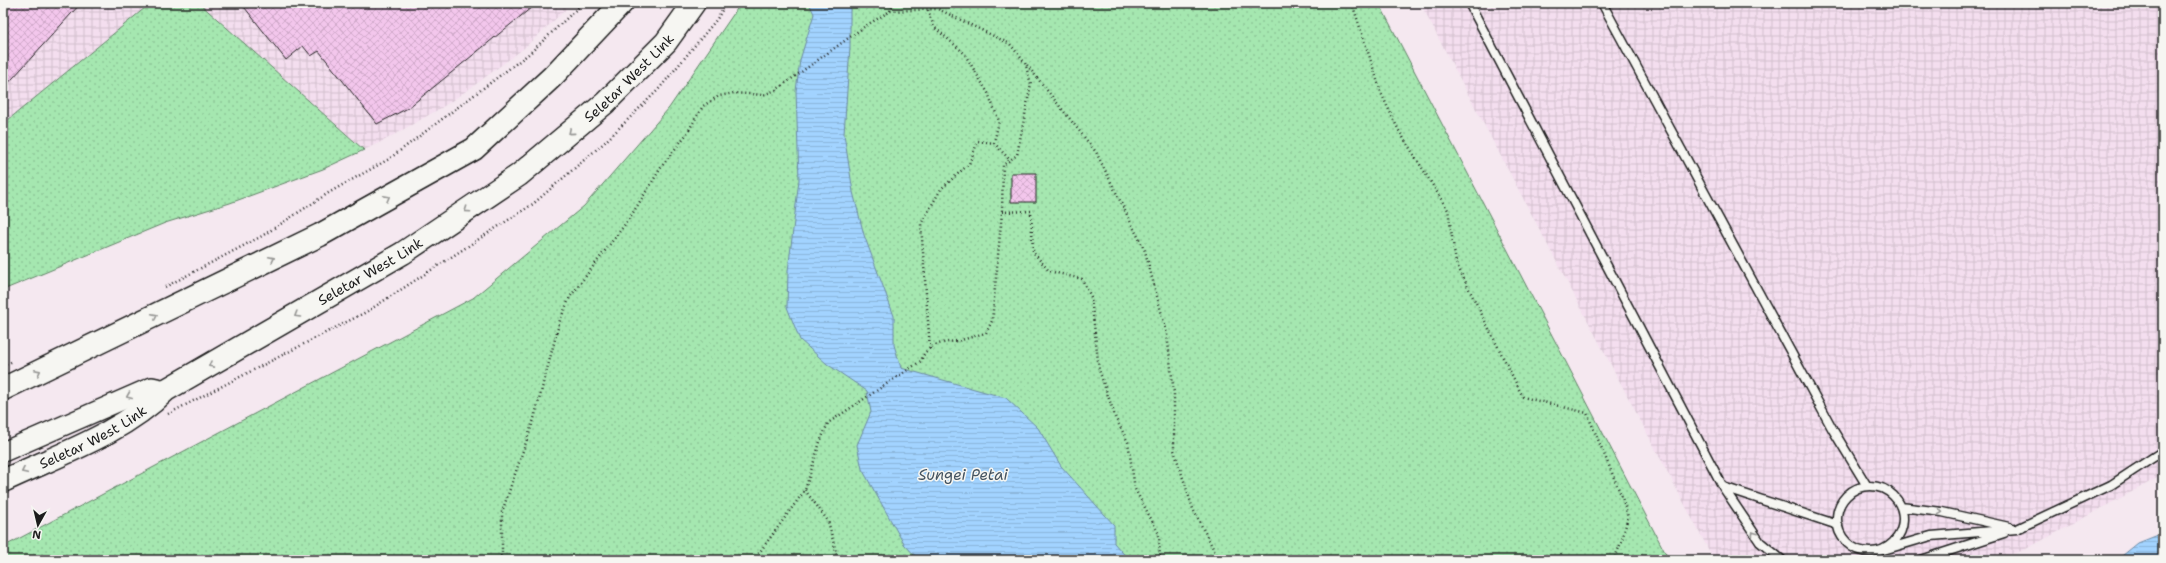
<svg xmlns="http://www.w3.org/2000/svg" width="2166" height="563" font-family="'Shantell Sans',sans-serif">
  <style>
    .industrial { fill: url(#industrial-grid) }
    .grass { fill: url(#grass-dots); stroke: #608266 }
    .water { fill: url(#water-rules); stroke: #6c8aa4 }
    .building { fill: url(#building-cross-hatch); stroke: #1c1c1c }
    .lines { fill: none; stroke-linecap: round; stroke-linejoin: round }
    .service-casing { stroke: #1c1c1c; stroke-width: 11 }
    .tertiary-casing { stroke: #1c1c1c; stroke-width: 22 }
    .secondary-casing { stroke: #1c1c1c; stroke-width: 25 }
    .path { stroke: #1c1c1c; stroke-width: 2.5; stroke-dasharray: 1 3; stroke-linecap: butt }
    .service { stroke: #f6f6f2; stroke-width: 8 }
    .tertiary { stroke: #f6f6f2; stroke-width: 19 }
    .secondary { stroke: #f6f6f2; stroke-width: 22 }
    .oneway { stroke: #949492 }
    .labels { text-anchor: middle; stroke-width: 3; stroke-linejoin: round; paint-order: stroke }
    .street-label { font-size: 14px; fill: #1c1c1c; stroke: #f6f6f2 }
    .water-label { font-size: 15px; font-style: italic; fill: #445360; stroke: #f6f6f2 }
  </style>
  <defs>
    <pattern id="industrial-grid" width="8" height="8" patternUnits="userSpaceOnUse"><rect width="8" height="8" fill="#f4deef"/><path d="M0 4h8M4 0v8" fill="none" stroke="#d1becc"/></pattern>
    <pattern id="grass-dots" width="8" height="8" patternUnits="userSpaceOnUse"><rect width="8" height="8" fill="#a5e7b0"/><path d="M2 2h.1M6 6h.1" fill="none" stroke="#8dc697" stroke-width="1.8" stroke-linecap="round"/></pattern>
    <pattern id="water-rules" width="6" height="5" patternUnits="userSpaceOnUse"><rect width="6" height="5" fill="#a2d3ff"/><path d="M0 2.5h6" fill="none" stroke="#8bb5da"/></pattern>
    <pattern id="building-cross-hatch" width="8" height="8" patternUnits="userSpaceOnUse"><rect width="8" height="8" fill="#f3c6ec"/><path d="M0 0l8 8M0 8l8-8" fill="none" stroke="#d0aaca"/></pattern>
  </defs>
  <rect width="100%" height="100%" fill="#f5e8f0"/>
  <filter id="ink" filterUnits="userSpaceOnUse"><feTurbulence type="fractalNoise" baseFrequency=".025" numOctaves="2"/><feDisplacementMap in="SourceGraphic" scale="8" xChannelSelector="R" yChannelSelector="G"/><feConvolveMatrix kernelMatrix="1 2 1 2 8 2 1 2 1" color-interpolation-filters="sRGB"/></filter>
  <g filter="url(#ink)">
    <!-- industrial -->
    <path class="industrial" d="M3 3H151L3 124Z
      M199 3H573L523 49 472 87 441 108 385 140 364 150Z
      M1420 3H2163V475L2024 550 1995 560H1714Z"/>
    <!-- grass -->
    <path class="grass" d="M151 3H199L364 150 323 169 230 203 165 223 3 290V124Z
      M741 3H1379L1669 560H3V547L473 298 584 206 669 108Z"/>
    <!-- water -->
    <path class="water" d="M809 3H850V47L844 134 853 192 864 235 894 316V345L901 368 1006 398 1038 428 1061 466 1114 525V543L1129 560H919L904 544 862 469 857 445 871 412 867 391 827 364 800 340 787 307 788 271 799 180 796 91 800 60 814 14Z
      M2163 533V560H2117L2138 543Z"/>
    <!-- building -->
    <path class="building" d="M3 3H81L3 89Z
      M241 3H537L408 108 377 124 319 51 311 56 303 46 286 60Z
      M1011 173H1036V202H1011Z"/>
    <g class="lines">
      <!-- service casing -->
      <g class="service-casing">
        <path id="service" d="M1469 3 1723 487 1760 542 1782 560
          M1602 3 1833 430 1867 486
          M1837 519a33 33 0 1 1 66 0a33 33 0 1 1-66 0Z
          M1723 487 1838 525
          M1901 507 1942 512 2009 527
          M1880 551 1931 536 2017 529 2111 485 2163 451
          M1921 560 2004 533"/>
      </g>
      <!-- tertiary casing -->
      <g class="tertiary-casing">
        <path id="tertiary" d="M3 452 152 387 166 390"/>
      </g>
      <!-- secondary casing -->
      <g class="secondary-casing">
        <g id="secondary">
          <path d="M3 389 320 235 474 149 552 77 622 3"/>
          <path id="s1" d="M3 481C58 455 122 434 166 390L403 253 519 175 605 103 666 42 694 3"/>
        </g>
      </g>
      <!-- path -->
      <path class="path" d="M1352 3 1382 95 1398 129 1448 210 1456 263 1523 397 1587 413 1622 497 1628 517 1622 540 1614 560
        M928 10 934 27 964 53 988 93 999 121 994 143
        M890 11 893 3
        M1027 65 1096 152 1145 251 1167 334 1174 394V450L1193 509 1219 560
        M1002 212 1031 211 1033 252 1049 271 1082 279 1091 297 1099 370 1116 419 1128 442 1135 489 1159 534 1160 560
        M165 287 262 236 330 192 389 159 530 53 583 3
        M930 349 921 224 941 189 969 164 978 141 994 143 1010 160
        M3 366 13 361
        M168 414 368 311 533 204 605 142 658 90 717 19 726 3
        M805 490 828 521 838 560
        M499 560 502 554V512L534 419 560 320 570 297 629 219 664 163 686 135 703 106 719 96 734 93 763 95 776 90 864 27 890 11 938 9 1010 44 1025 63 1031 84 1017 155 1003 165 1002 212 992 321 986 333C976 335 967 339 957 341 942 343 927 343 921 361L828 423 820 442 805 490 754 560"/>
      <!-- service -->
      <use href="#service" class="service"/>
      <!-- tertiary -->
      <use href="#tertiary" class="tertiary"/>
      <!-- secondary -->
      <use href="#secondary" class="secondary"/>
    </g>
    <!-- one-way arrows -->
    <defs><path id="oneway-chevron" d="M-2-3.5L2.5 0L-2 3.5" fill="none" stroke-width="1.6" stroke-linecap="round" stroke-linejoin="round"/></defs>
    <g class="oneway">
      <use href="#oneway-chevron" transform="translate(571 132) rotate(140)"/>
      <use href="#oneway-chevron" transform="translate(387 198) rotate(-29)"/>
      <use href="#oneway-chevron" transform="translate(467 210) rotate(146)"/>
      <use href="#oneway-chevron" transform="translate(272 259) rotate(-26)"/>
      <use href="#oneway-chevron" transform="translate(297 315) rotate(149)"/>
      <use href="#oneway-chevron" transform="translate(155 316) rotate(-26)"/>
      <use href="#oneway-chevron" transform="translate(211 365) rotate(151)"/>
      <use href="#oneway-chevron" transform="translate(38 372) rotate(-26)"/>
      <use href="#oneway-chevron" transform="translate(129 396) rotate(157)"/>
      <use href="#oneway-chevron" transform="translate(24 471) rotate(155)"/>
      <use href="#oneway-chevron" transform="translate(1940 512) rotate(9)"/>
      <use href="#oneway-chevron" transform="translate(1754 534) rotate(-123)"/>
    </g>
  </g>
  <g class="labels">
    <!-- street labels -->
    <g class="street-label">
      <text dy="5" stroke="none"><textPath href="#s1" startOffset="748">Seletar West Link</textPath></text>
      <text dy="5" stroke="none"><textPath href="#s1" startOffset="424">Seletar West Link</textPath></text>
      <text dy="5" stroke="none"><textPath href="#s1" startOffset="100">Seletar West Link</textPath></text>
    </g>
    <!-- water labels -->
    <g class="water-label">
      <text x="963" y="480">Sungei Petai</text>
    </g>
  </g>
  <!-- margin -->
  <rect width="2166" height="563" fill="none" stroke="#f6f6f2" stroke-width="16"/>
  <rect x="8" y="8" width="2150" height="547" fill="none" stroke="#1c1c1c" stroke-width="1.5" filter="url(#ink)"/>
  <!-- north arrow -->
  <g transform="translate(38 525) rotate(188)" stroke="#f6f6f2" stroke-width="3" paint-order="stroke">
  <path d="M0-3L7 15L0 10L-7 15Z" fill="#1c1c1c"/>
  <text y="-6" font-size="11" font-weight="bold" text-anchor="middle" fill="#1c1c1c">N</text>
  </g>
</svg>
